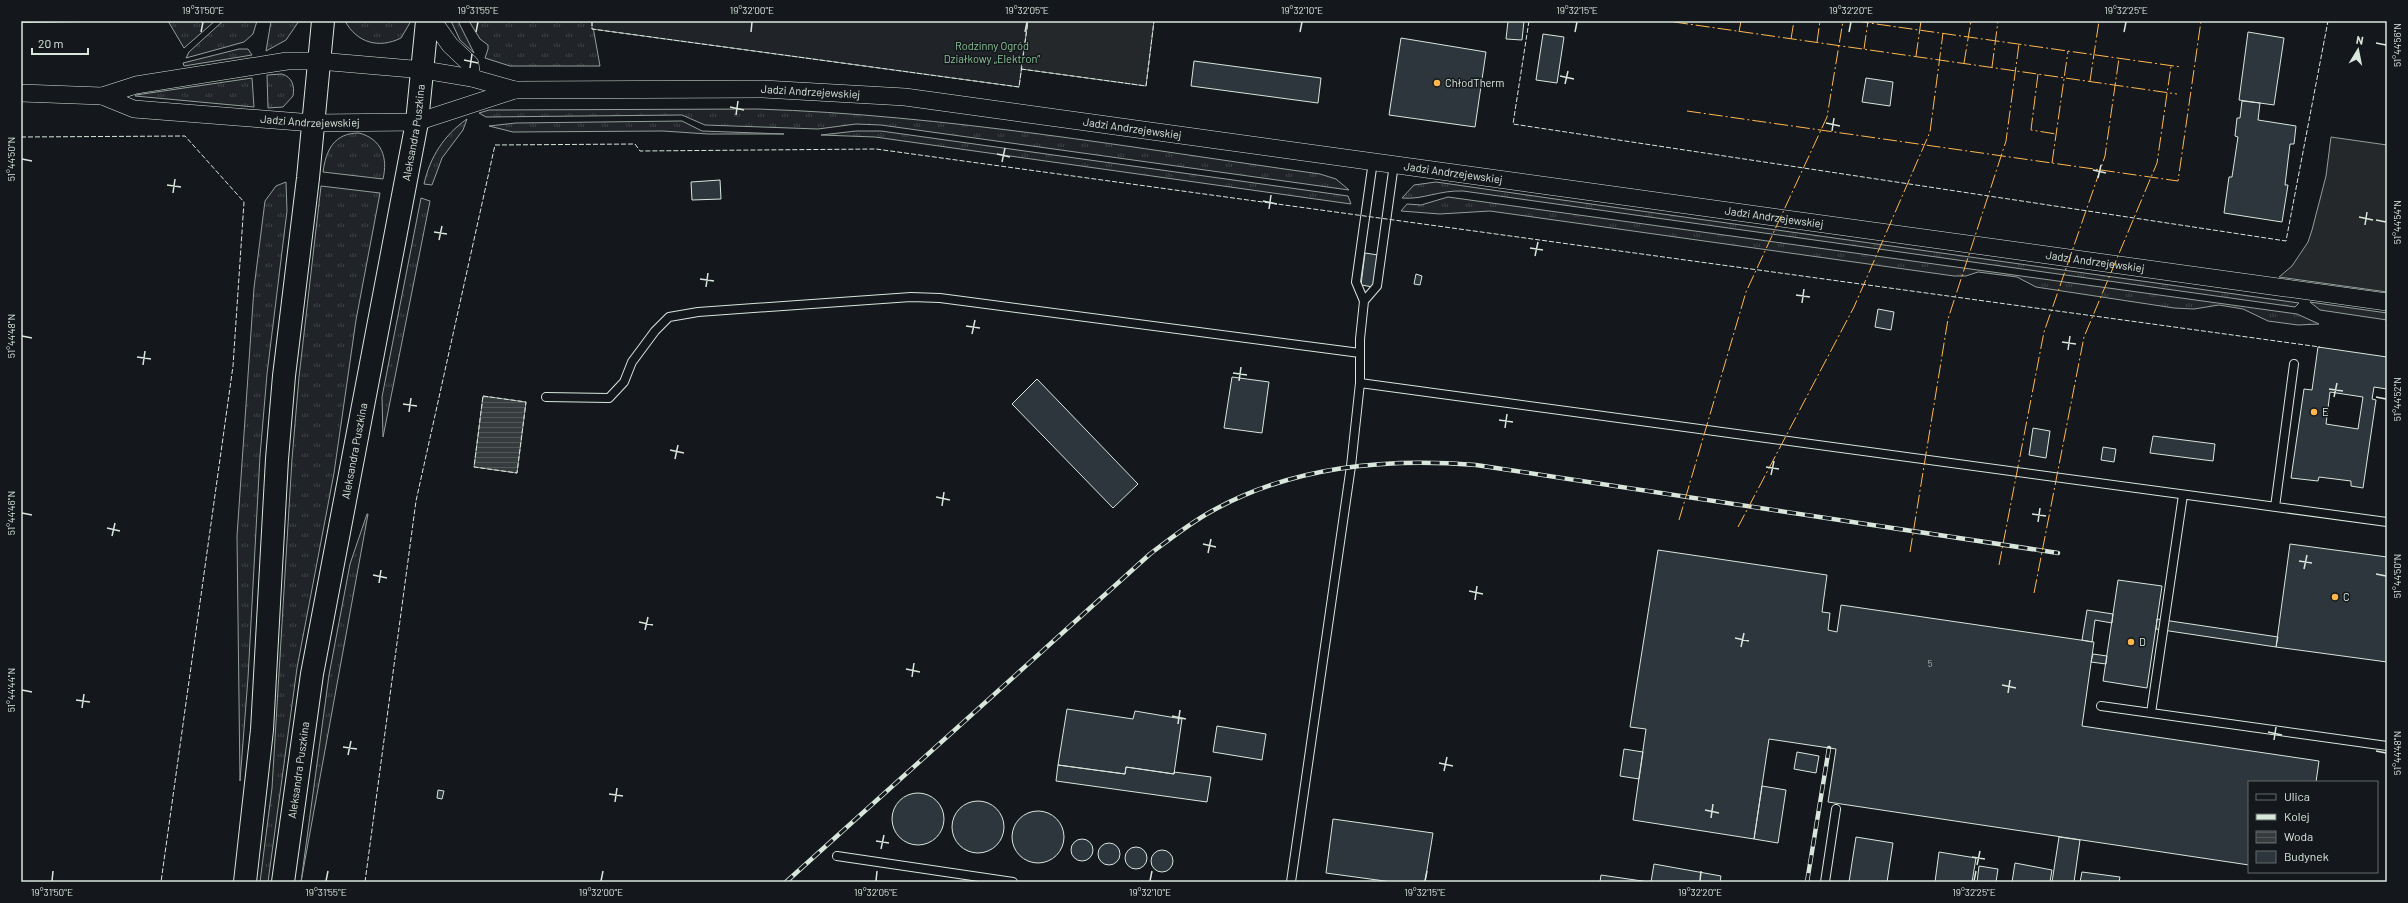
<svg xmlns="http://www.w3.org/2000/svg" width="2408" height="903" font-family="Barlow,sans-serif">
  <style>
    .grass { fill: url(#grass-tufts); stroke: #939e99 }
    .garden { fill: #202428; stroke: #939e99 }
    .parking { fill: #24282b; stroke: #939e99 }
    .water { fill: url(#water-rules); stroke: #939e99 }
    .building { fill: #2c363c; stroke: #d8e6dc; fill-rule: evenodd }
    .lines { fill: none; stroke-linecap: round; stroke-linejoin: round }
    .lane-casing { stroke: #d8e6dc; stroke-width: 10 }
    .street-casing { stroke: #d8e6dc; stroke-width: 18 }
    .secondary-casing { stroke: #d8e6dc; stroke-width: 24 }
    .lane { stroke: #14181c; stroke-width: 8 }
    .street { stroke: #14181c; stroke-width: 17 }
    .secondary { stroke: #14181c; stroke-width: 22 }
    .rail-casing { stroke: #d8e6dc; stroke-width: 4.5 }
    .rail { stroke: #14181c; stroke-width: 3; stroke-dasharray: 9; stroke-linecap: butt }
    .fence { stroke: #d8e6dc; stroke-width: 1; stroke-dasharray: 5 2; stroke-linecap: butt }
    .wall { stroke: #d8e6dc; stroke-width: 2 }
    .power { stroke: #ffb74d; stroke-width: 1; stroke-dasharray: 14 3 2 3; stroke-linecap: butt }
    .ticks { fill: none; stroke: #d8e6dc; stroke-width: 1.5 }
    .poi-dot { fill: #ffb74d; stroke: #14181c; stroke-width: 1.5 }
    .labels { text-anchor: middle; stroke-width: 3; stroke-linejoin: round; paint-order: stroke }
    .number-label { font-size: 9px; fill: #adbab4 }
    .park-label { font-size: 11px; fill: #8ac095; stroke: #14181c }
    .poi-label { font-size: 11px; fill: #d8e6dc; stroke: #14181c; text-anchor: start }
    .street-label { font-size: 11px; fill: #d8e6dc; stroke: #14181c }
    .neatline { fill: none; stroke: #d8e6dc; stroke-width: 1.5 }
    .ticks-label { font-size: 10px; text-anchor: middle; fill: #d8e6dc }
  </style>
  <defs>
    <pattern id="grass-tufts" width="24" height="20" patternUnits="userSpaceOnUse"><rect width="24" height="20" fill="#202428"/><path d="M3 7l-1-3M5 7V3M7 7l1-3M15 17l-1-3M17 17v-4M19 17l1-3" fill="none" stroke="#404447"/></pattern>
    <pattern id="water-rules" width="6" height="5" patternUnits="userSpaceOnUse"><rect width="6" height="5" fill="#363b3e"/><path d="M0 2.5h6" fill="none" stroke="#525759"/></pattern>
  </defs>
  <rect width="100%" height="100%" fill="#14181c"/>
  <!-- grass -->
  <path class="grass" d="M168 21H215L184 48Z
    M223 21H257L253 34 244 42 186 58 189 52Z
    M271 21H299L286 40 266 51Z
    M345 21H411L401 38C379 49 357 43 345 21Z
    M451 21H458L474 53 460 40Z
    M469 21H592L600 66H510L485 58 488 49V45L480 39Z
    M239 49H248L252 55 184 66 183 63Z
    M282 74C292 77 295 86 293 96L283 107 268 108 267 75Z
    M252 78 254 107 135 96 136 95Z
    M757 109C946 115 1133 148 1320 174L1336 179 1349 190 881 125 856 124 818 129 705 125 682 115 486 117 479 113 489 110Z
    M467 119 463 130 442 158 432 185 424 184C430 157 444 135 467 119Z
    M682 121 702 131 784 134H708L663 131 513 132 489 126 516 123Z
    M856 131H881L1348 196 1351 204 875 137 821 135Z
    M359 133C382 139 388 158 383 179L323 172C326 150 334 133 359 133Z
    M286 182 287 211 267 374 260 456 248 678 240 781 237 536 254 288 265 201 276 186Z
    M1436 182 1548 198 2299 303 2295 307 1463 191C1439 190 1423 200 1402 198L1414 185Z
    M321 186 380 193 356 320 334 473 297 668 268 882H260L272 788 292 459 299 377Z
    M1448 197 2297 314 2319 324 2298 325 2268 321 2243 309 2219 305 2194 309 2174 308 2036 287 2017 277 1978 272 1966 276H1954L1490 211 1440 214 1401 211 1407 204 1421 205Z
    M421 198 430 201 383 437 382 397Z
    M367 514H368L301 882 329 675 350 564Z"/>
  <!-- garden -->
  <path class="garden" d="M592 21H1028L1019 87 592 29Z"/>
  <!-- parking -->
  <path class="parking" d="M1028 21H1154L1146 86 1021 69Z
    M2331 137 2387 145V292L2279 277 2292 266 2308 242 2312 230 2326 176Z
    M2310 302 2387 313V320L2320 310Z"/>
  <!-- water -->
  <path class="water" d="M483 396 526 402 517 473 474 467Z"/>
  <!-- building -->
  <path class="building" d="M1508 21H1524L1522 40 1506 39Z
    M2248 32 2284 38 2274 105 2239 100Z
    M1543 34 1564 37 1557 83 1536 80Z
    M1401 38 1486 52 1475 127 1389 115Z
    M1194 61 1321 78 1318 103 1191 86Z
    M1866 78 1893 82 1890 106 1862 102Z
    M2242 101 2260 103 2258 120 2296 126 2294 144H2290L2285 185H2288L2282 222 2224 213 2229 177H2232L2238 137 2235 136 2237 118H2240Z
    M720 180 721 199 692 200 691 182Z
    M1365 253 1378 255 1373 287 1361 285Z
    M1416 274 1422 276 1420 285 1414 284Z
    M1878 309 1894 312 1891 330 1875 327Z
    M2318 347 2387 357V389L2374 387 2372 399 2376 400 2363 488 2351 486V481L2319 477 2318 481 2291 478 2304 389 2312 390ZM2330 392 2363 397 2358 429 2326 424Z
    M1232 377 1269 382 1262 433 1224 428Z
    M1037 379 1138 484 1113 508 1012 404Z
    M2033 428 2050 431 2046 458 2029 455Z
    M2153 436 2215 444 2213 461 2150 453Z
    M2103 447 2116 449 2114 462 2101 460Z
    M2290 544 2387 557V662L2276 647Z
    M1658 550 1827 575 1822 612 1830 613 1828 630 1837 632 1841 605 2094 642 2082 726 2319 761 2316 782H2249V865L1828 802 1836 749 1769 739 1754 839 1633 820 1646 729 1630 727Z
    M2118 580 2162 586 2147 688 2103 681Z
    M2087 610 2113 614 2112 623 2095 620 2092 642 2082 640Z
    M2157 619 2278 637 2276 647 2156 629Z
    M2093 654 2107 656 2106 664 2091 662Z
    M1067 709 1133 719 1135 711 1182 719 1174 774 1126 767 1125 774 1058 765Z
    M1217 726 1266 734 1262 760 1213 752Z
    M1624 749 1643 752 1639 779 1620 776Z
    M1797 752 1819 756 1816 773 1794 769Z
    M1058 765 1125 774 1126 767 1174 774V772L1211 777 1207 802 1056 781Z
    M1762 786 1786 790 1778 843 1754 839Z
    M438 790 444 791 442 799 437 798Z
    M892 819a26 26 0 1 1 52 0a26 26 0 1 1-52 0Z
    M952 827a26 26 0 1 1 52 0a26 26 0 1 1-52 0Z
    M1012 837a26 26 0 1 1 52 0a26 26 0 1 1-52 0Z
    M1333 819 1433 833 1425 882H1392L1326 873Z
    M1856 837 1893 843 1887 882H1849Z
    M2059 837 2080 840 2074 882H2052Z
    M1071 850a11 11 0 1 1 22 0a11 11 0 1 1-22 0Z
    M1098 854a11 11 0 1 1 22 0a11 11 0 1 1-22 0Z
    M1125 858a11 11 0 1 1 22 0a11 11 0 1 1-22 0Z
    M1151 861a11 11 0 1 1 22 0a11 11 0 1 1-22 0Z
    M1939 852 1976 858 1972 882H1935Z
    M2015 863 2052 870 2050 882H2012Z
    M1654 864 1721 876 1720 882H1651Z
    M1979 866 1998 869 1996 882H1977Z
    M2082 872 2120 877 2119 882H2080Z
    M1601 875 1649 882H1600Z"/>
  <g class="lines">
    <!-- lane casing -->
    <g class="lane-casing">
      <path id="lane" d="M1364 301 1377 286 1394 164
        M1360 383V339L1364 301 1356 282 1373 161
        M546 397 609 398 624 382 632 362 655 331 669 317 698 312 911 297 940 298 1360 353
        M2275 507 2294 364
        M2101 706 2387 746
        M2151 713 2183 495
        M837 856 1013 882
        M1291 882 1351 466 1360 383 2387 522
        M1825 882 1836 809"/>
    </g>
    <!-- street casing -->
    <g class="street-casing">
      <g id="street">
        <path d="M433 21 450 45 470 64 472 78"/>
        <path id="s1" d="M21 93 102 96 136 85 287 61H319L424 70 472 78 515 90 763 89 905 97 2387 302"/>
        <path id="s2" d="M102 96 134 109 313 123 417 122 515 90"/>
      </g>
    </g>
    <!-- secondary casing -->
    <g class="secondary-casing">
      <g id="secondary">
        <path d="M245 882 262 730 277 459 284 376 308 178 323 21"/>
        <path id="s3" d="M283 882 312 674 417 122 427 21"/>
      </g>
    </g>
    <!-- lane -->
    <use href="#lane" class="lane"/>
    <!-- street -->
    <use href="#street" class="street"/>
    <!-- secondary -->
    <use href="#secondary" class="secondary"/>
    <!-- rail casing -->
    <g class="rail-casing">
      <path id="rail" d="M786 882 1150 554C1170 539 1190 523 1212 511 1293 466 1385 458 1476 465L2058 553
        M1807 882 1829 748"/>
    </g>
    <!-- rail -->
    <use href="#rail" class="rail"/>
    <!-- fence -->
    <path class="fence" d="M592 21V29L1019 87 1028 21
      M1529 21 1513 124 2286 241 2328 21
      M1021 69 1146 86 1154 21
      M21 137 185 136 244 202 233 366 161 882
      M483 396 526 402 517 473 474 467Z
      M365 882 416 501 495 145 635 144 640 151 876 149 2320 347"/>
    <!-- wall -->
    <path class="wall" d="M21 22 83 21"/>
    <!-- power -->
    <path class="power" d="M1855 21 2181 67
      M1674 22 2177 94
      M1739 32 1741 21
      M1791 39 1794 21
      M1817 42 1820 21
      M1864 49 1868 21
      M1916 56 1921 21
      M1964 63 1971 21
      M1992 67 1998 21
      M2038 74 2031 130 2056 134
      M2090 81 2099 21
      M1687 111 2178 181 2201 21
      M2052 163 2068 51
      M1679 520 1746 292 1827 117 1843 21
      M1738 527 1854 307 1930 132 1943 33
      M1910 552 1948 319 2006 141 2019 44
      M1999 565 2044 332 2105 156 2119 58
      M2034 593 2084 337 2157 163 2171 66"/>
  </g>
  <!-- ticks -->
  <path class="ticks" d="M201 32 203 22M476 32 478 22M751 32 752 22M1025 32 1027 22M1300 32 1302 22M1575 32 1577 22M1849 32 1851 22M2124 32 2126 22M2376 43 2386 45M464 60 478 63M470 68 472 54M1560 76 1574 79M1565 84 1568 71M730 107 744 110M736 115 738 101M1826 123 1840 126M1832 131 1834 118M997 154 1010 157M22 159 32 161M1002 162 1005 148M2093 170 2106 173M2098 178 2101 165M167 185 181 187M173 193 175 179M1263 201 1277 204M1269 209 1271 195M2359 217 2373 220M2376 220 2386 222M2365 225 2367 212M434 232 447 234M439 240 442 226M1530 248 1543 250M1535 256 1538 242M700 279 714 281M706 287 708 273M1796 295 1810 297M1802 303 1804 289M966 326 980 328M972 334 975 320M22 336 32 338M2062 342 2076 344M2068 350 2070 336M137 357 151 359M143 365 145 351M1233 373 1247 375M1239 381 1241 367M2329 389 2343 391M2334 397 2337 383M2376 397 2386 399M403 404 417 406M409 412 411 398M1499 420 1513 422M1505 428 1507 414M670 450 684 453M675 459 678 445M1766 467 1779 469M1771 475 1774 461M936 497 950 500M942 506 944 492M22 513 32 515M2032 514 2046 516M2038 522 2040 508M107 528 120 531M112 536 115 523M1203 544 1216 547M1208 553 1211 539M2299 561 2312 563M2304 569 2307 555M2376 574 2386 576M373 575 387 578M379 583 381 570M1469 591 1483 594M1475 600 1477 586M639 622 653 625M645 630 648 617M1735 638 1749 641M1741 647 1744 633M906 669 920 672M912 677 914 663M2002 685 2016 688M22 690 32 692M2008 693 2010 680M76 700 90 702M82 708 84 694M1172 716 1186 719M1178 724 1180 710M2268 732 2282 735M2274 740 2276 727M343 747 357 749M2376 751 2386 753M348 755 351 741M1439 763 1453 766M1444 771 1447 757M609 794 623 796M615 802 617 788M1705 810 1719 813M1711 818 1713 804M876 841 889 843M881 849 884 835M1972 857 1985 859M1977 865 1980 851M52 881 53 871M326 881 328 871M601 881 603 871M876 881 877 871M1150 881 1152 871M1425 881 1427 871M1700 881 1701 871M1974 881 1976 871"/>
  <!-- markers -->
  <g class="poi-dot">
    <circle cx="1437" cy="83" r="4"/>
    <circle cx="2314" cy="412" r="4"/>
    <circle cx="2335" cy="597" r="4"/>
    <circle cx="2131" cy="642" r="4"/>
  </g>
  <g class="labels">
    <!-- number labels -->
    <g class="number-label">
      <text x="1930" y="667">5</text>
    </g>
    <!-- park labels -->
    <g class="park-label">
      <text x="992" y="50">Rodzinny Ogród<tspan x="992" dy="13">Działkowy „Elektron”</tspan></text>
    </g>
    <!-- poi labels -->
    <g class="poi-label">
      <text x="1445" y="87">ChłodTherm</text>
      <text x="2322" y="416">E</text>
      <text x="2343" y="601">C</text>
      <text x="2139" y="646">D</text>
    </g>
    <!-- street labels -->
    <g class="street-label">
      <text dy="4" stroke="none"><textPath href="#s1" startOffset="796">Jadzi Andrzejewskiej</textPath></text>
      <text dy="4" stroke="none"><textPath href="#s2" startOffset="211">Jadzi Andrzejewskiej</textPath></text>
      <text dy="4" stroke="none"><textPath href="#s1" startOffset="1120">Jadzi Andrzejewskiej</textPath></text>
      <text dy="4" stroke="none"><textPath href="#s3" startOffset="761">Aleksandra Puszkina</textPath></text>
      <text dy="4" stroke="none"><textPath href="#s1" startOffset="1444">Jadzi Andrzejewskiej</textPath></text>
      <text dy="4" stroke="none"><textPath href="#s1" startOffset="1768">Jadzi Andrzejewskiej</textPath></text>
      <text dy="4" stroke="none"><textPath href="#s1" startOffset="2092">Jadzi Andrzejewskiej</textPath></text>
      <text dy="4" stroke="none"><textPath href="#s3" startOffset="437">Aleksandra Puszkina</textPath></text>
      <text dy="4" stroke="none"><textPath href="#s3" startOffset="113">Aleksandra Puszkina</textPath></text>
    </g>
  </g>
  <!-- border -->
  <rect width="2408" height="903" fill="none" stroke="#14181c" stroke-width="44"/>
  <!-- legend -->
  <rect x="2248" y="781" width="130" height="92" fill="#14181c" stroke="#626a69"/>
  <rect x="2256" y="794" width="20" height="6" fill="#14181c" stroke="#626a69"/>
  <text x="2284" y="801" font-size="12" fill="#d8e6dc">Ulica</text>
  <rect x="2256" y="814" width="20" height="6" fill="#d8e6dc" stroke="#626a69"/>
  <text x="2284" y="821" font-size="12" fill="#d8e6dc">Kolej</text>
  <rect x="2256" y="831" width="20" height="12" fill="url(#water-rules)" stroke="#626a69"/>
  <text x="2284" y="841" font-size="12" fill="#d8e6dc">Woda</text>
  <rect x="2256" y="851" width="20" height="12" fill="#2c363c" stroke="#626a69"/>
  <text x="2284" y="861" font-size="12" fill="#d8e6dc">Budynek</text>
  <!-- north arrow -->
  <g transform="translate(2358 50) rotate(10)" stroke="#14181c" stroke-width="3" paint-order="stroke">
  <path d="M0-3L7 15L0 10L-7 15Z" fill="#d8e6dc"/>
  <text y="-6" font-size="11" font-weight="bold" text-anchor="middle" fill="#d8e6dc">N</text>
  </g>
  <!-- scale -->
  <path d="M32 48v6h56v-6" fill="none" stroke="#d8e6dc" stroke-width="2"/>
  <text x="38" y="48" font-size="12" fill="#d8e6dc" stroke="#14181c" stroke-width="3" paint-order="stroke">20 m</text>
  <rect x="22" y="22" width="2364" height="859" class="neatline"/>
  <g class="ticks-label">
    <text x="203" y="14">19°31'50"E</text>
    <text x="478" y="14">19°31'55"E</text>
    <text x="752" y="14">19°32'00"E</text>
    <text x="1027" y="14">19°32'05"E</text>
    <text x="1302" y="14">19°32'10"E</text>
    <text x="1577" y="14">19°32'15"E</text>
    <text x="1851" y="14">19°32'20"E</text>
    <text x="2126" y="14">19°32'25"E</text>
    <text transform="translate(2397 45) rotate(-90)" y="4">51°44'56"N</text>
    <text transform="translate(11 159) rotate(-90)" y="4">51°44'50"N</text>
    <text transform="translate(2397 222) rotate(-90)" y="4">51°44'54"N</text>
    <text transform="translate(11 336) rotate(-90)" y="4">51°44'48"N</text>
    <text transform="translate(2397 399) rotate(-90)" y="4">51°44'52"N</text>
    <text transform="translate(11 513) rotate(-90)" y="4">51°44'46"N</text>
    <text transform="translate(2397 576) rotate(-90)" y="4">51°44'50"N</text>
    <text transform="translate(11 690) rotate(-90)" y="4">51°44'44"N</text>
    <text transform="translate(2397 753) rotate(-90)" y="4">51°44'48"N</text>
    <text x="52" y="896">19°31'50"E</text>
    <text x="326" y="896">19°31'55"E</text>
    <text x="601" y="896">19°32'00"E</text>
    <text x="876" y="896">19°32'05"E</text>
    <text x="1150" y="896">19°32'10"E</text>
    <text x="1425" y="896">19°32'15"E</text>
    <text x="1700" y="896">19°32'20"E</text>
    <text x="1974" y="896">19°32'25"E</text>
  </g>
</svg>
